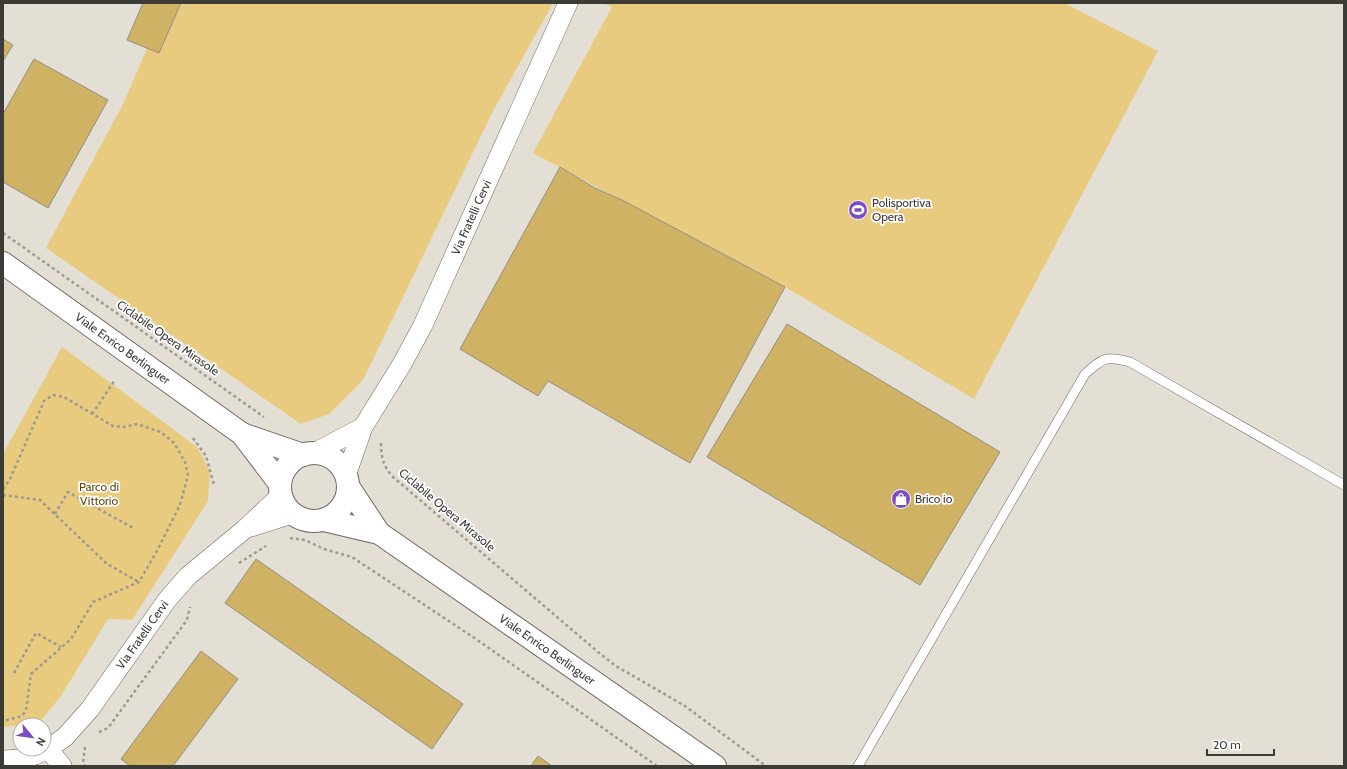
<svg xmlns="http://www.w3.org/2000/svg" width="1347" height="769" font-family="Cabin,sans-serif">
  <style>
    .green { fill: #e8cb7f }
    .building { fill: #d0b265; stroke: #938f84 }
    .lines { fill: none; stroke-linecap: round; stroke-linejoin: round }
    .service-casing { stroke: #6d695f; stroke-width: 10 }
    .minor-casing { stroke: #6d695f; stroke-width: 20 }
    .tertiary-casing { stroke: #6d695f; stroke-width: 24 }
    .path { stroke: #9c9991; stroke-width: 2.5; stroke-dasharray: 3 3; stroke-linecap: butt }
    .service { stroke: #fff; stroke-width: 9 }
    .minor { stroke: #fff; stroke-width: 19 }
    .tertiary { stroke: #fff; stroke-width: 22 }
    .labels { text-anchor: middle; stroke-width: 3.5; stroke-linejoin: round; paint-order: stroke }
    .poi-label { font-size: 12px; fill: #3c3b36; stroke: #fff; text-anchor: start }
    .street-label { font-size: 12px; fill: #3c3b36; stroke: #fff }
    .park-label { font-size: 12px; fill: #604c0f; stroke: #fff }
  </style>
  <rect width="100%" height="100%" fill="#e4dfd4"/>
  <!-- green -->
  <path class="green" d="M167 3H553L492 113 363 380 329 414 301 424 46 248 123 104Z
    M602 3H1064L1158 51 974 399 785 287 533 153 612 7Z
    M62 347 197 447 210 471 208 501 132 620 108 619 61 696 39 723 3 727V454Z"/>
  <!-- building -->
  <path class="building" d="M143 3H181L159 53 127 40Z
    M3 39 13 45 3 61Z
    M34 59 108 100 48 208 3 182V114Z
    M560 167 595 188 622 200 785 287 690 463 548 381 538 396 460 349Z
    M787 324 1000 452 920 585 707 457Z
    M256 559 463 704 432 749 225 603Z
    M201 651 238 679 173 766H130L121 759Z
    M538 756 552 766H531Z"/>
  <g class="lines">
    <!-- service casing -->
    <g class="service-casing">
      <path id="service" d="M858 766 1085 374C1104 357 1106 356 1130 362L1344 485"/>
    </g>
    <!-- minor casing -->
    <g class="minor-casing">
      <g id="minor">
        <path d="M314 453 363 427"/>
        <path id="s1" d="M346 476 363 427 402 364 423 325 568 3"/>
        <path d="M251 527 292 514"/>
        <path d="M48 749 62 766"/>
        <path id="s2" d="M3 760 23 759 35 755 48 749 65 737 90 709 167 600 188 576 245 529 281 495"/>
      </g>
    </g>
    <!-- tertiary casing -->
    <g class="tertiary-casing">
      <g id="tertiary">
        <path id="s3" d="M3 263 242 434 303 455"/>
        <path d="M242 434 280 484"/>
        <circle cx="314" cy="487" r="34"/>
        <path d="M348 486 379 533"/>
        <path id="s4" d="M324 520 379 533 715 766"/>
      </g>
    </g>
    <!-- path -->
    <path class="path" d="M3 233 264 417
      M92 414 115 380
      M193 438 206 456 214 485
      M381 443C381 457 383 466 393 477L598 652 616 666 685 706 766 766
      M3 489 10 479 44 401 53 395 64 397 113 426 124 427 137 424 161 432 174 443 185 462 188 475 180 505 158 549 139 582 93 602 71 639 31 674 26 710 22 716 3 721
      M3 495 40 500 107 564 139 582
      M55 514 68 492 135 529
      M290 538 305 540 324 549 352 557 476 639 657 766
      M239 563 266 546
      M14 673 36 633 61 647
      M99 732 108 728 187 620 190 607
      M85 747 83 763 85 766"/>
    <!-- service -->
    <use href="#service" class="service"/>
    <!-- minor -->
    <use href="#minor" class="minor"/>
    <!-- tertiary -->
    <use href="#tertiary" class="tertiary"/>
  </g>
  <!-- icons -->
  <defs>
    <g id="stadium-disc" transform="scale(1)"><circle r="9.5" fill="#7c4bc3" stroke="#fff"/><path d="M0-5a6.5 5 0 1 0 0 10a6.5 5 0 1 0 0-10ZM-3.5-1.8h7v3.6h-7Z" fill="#fff"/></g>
    <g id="shop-disc" transform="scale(1)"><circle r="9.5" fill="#7c4bc3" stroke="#fff"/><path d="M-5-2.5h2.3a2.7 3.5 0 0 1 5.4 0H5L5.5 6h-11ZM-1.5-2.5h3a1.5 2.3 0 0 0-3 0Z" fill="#fff"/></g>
  </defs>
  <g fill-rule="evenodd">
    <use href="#stadium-disc" x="858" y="210"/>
    <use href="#shop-disc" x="901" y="499"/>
  </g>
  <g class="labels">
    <!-- poi labels -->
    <g class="poi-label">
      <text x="872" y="207">Polisportiva<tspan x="872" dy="14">Opera</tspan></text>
      <text x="915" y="503">Brico io</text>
    </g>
    <!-- street labels -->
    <g class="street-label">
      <text dy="4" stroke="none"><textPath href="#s1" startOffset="288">Via Fratelli Cervi</textPath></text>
      <text transform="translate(168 338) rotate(35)" y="4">Ciclabile Opera Mirasole</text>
      <text dy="4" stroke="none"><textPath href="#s3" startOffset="147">Viale Enrico Berlinguer</textPath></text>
      <text transform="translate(447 510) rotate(40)" y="4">Ciclabile Opera Mirasole</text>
      <text dy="4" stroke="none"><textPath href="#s2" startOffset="196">Via Fratelli Cervi</textPath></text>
      <text dy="4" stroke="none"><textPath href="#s4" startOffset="261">Viale Enrico Berlinguer</textPath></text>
    </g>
    <!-- park labels -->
    <g class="park-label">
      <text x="99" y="491">Parco di<tspan x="99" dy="14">Vittorio</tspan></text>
    </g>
  </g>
  <!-- border -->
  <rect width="1347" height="769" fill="none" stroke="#3c3b36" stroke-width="8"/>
  <!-- north arrow -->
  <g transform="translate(32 737) rotate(119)"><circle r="19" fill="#ffffff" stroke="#b1b1af"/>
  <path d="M0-3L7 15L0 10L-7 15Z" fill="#7c4bc3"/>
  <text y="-6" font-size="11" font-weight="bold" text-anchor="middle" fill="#3c3b36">N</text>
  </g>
  <!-- scale -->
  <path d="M1207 749v6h67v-6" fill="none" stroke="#3c3b36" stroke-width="2"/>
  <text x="1213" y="749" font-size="12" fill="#3c3b36" stroke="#ffffff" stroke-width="3" paint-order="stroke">20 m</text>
</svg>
